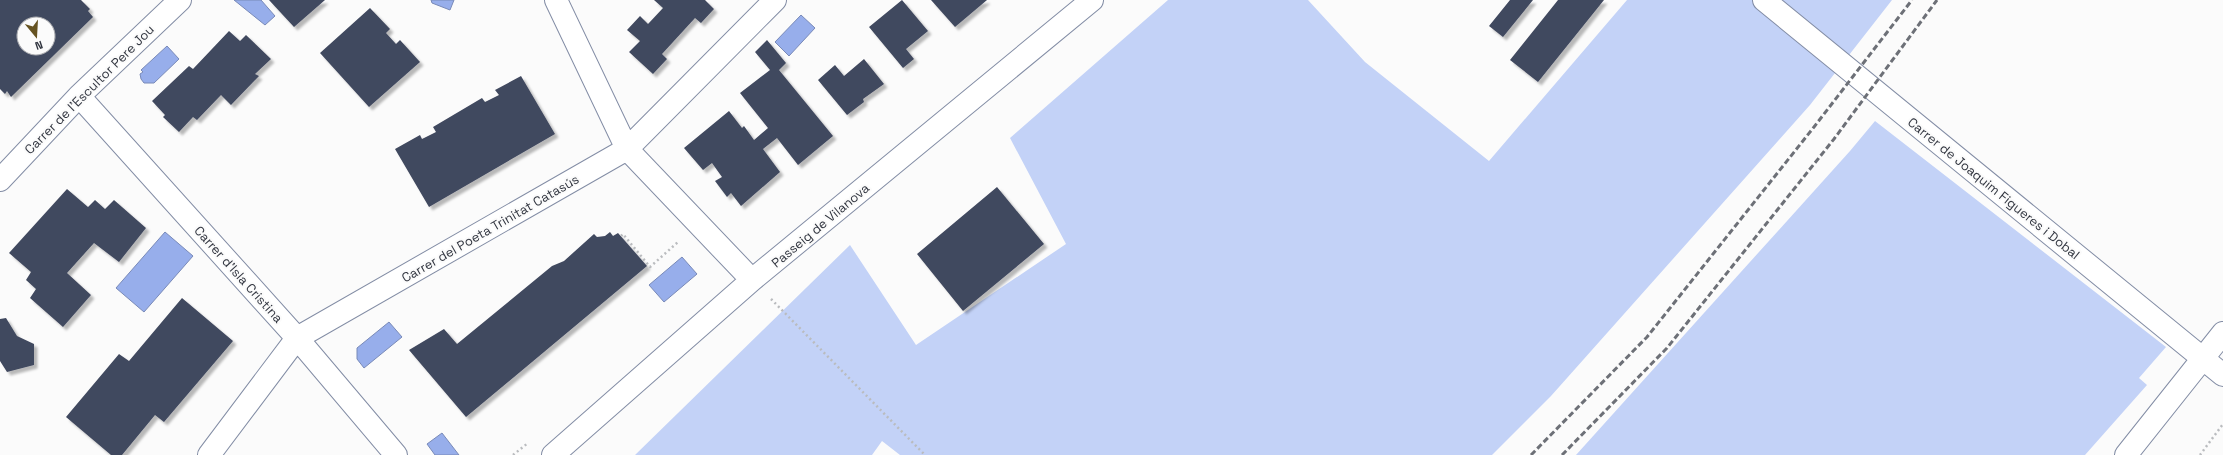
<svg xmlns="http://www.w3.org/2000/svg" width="2223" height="455" font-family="'Space Grotesk',sans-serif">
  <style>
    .green { fill: #c3d2f7 }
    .water { fill: #97aeeb; stroke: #798ab8 }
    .building { fill: #40485e; fill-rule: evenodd; filter: url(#shadow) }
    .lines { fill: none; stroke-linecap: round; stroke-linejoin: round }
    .minor-casing { stroke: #838da5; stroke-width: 24 }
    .path { stroke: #babcbf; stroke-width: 2.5; stroke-dasharray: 2 3; stroke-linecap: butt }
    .minor { stroke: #fff; stroke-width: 22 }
    .rail { stroke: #6d7077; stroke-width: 3; stroke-dasharray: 6 3; stroke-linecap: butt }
    .labels { text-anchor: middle; stroke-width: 4; stroke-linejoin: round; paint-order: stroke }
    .street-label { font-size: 13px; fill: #323640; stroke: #fbfbfb }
  </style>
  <defs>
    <filter id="shadow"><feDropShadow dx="3.5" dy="3.5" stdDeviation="1" flood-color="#0004"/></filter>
  </defs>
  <rect width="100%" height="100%" fill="#fbfbfb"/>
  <!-- green -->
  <path class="green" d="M1168 0H1308L1365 62 1489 161 1627 0H1892L1810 105 1551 396 1492 455H900L882 441 872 455H635L850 245 916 345 1066 244 1010 138Z
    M1875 121 2166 347 2139 378 2147 385 2085 455H1576L1850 151Z"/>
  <!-- water -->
  <path class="water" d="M234 0H261L275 16 265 25Z
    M431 0H454L450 10 432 3Z
    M801 15 815 28 789 56 775 42Z
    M167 46 179 59 154 83H144L141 79 140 74 143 72 141 70Z
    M165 232 193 256 144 312 116 288Z
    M682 257 697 274 664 302 649 285Z
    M389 322 402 337 364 368 357 359V348Z
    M442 433 459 455H435L427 444Z"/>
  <!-- building -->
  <path class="building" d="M0 0H81L90 9 88 11 93 17 11 97 7 91 5 94 0 89ZM24 24H48V48H24Z
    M269 0H325L294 27Z
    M654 0H705L714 9 701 23 695 18 662 54 667 59 653 74 629 52 640 41 627 30 640 16 648 24 663 8Z
    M902 0 928 31 906 49 914 59 903 68 869 27Z
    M931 0H987L955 27Z
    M1510 0H1533L1503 37 1489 26Z
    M1558 0H1604L1538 82 1510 60Z
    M370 8 390 29 386 33 396 44 400 40 420 62 369 107 320 53Z
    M229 31 240 41 246 35 271 59 255 74 259 76 231 105 221 95 197 120 193 117 179 132 163 117 165 115 152 101 189 66 193 69Z
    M767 40 786 63 779 70 833 136 798 165 777 138 768 145 763 149 780 172 741 206 731 193 727 197 715 181 722 177 712 163 703 170 684 148 729 111 742 128 744 126 754 140 768 128 740 93 770 70 755 52Z
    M864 59 884 84 863 99 864 102 847 115 818 80 835 65 844 76Z
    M521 76 555 134 429 207 395 149 420 135 422 139 436 132 433 127 482 98 485 102 499 95 495 90Z
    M997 187 1044 244 963 311 917 254Z
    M67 189 88 207 95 200 105 209 114 200 146 228 119 262 94 243 67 273 91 295 63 327 30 298 36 289 26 280 31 272 9 253Z
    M610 232 613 236 618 233 647 266 466 417 409 350 444 329 457 344 552 266 564 261 594 234 597 237 605 236Z
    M182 298 233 341 164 422 155 415 122 455H111L66 417 119 354 129 361Z
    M6 318 17 336 34 344V365L7 372 0 361V319Z"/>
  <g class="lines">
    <!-- minor casing -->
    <g class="minor-casing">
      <path id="minor" d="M556 0 627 149 752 280
        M1764 0 2223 375
        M79 96 297 338 396 455
        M0 180 79 96 180 0
        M209 455 297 338 627 149 775 0
        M553 455 752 280 1092 0
        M2126 455 2223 333"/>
    </g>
    <!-- path -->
    <path class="path" d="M621 236 623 234 650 267 678 242
      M771 299 925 455
      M513 455 528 443
      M2200 455 2223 424"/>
    <!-- minor -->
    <use href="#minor" class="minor"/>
    <!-- rail -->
    <path class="rail" d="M1531 455 1647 337 1814 127 1912 0
      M1562 455 1667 348 1834 139 1937 0"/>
  </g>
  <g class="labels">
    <!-- street labels -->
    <g class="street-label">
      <text transform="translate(89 89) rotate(-45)" y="5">Carrer de l'Escultor Pere Jou</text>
      <text transform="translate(1994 188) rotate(39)" y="5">Carrer de Joaquim Figueres i Dobal</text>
      <text transform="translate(820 225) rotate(-40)" y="5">Passeig de Vilanova</text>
      <text transform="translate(490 228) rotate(-30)" y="5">Carrer del Poeta Trinitat Catasús</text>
      <text transform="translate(239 274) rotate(48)" y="5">Carrer d'Isla Cristina</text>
    </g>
  </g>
  <!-- north arrow -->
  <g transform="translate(36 36) rotate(162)"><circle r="19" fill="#fbfbfb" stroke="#abacb0"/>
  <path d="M0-3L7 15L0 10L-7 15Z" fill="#665321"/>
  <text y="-6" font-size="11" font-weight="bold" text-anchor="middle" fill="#323640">N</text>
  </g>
</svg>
